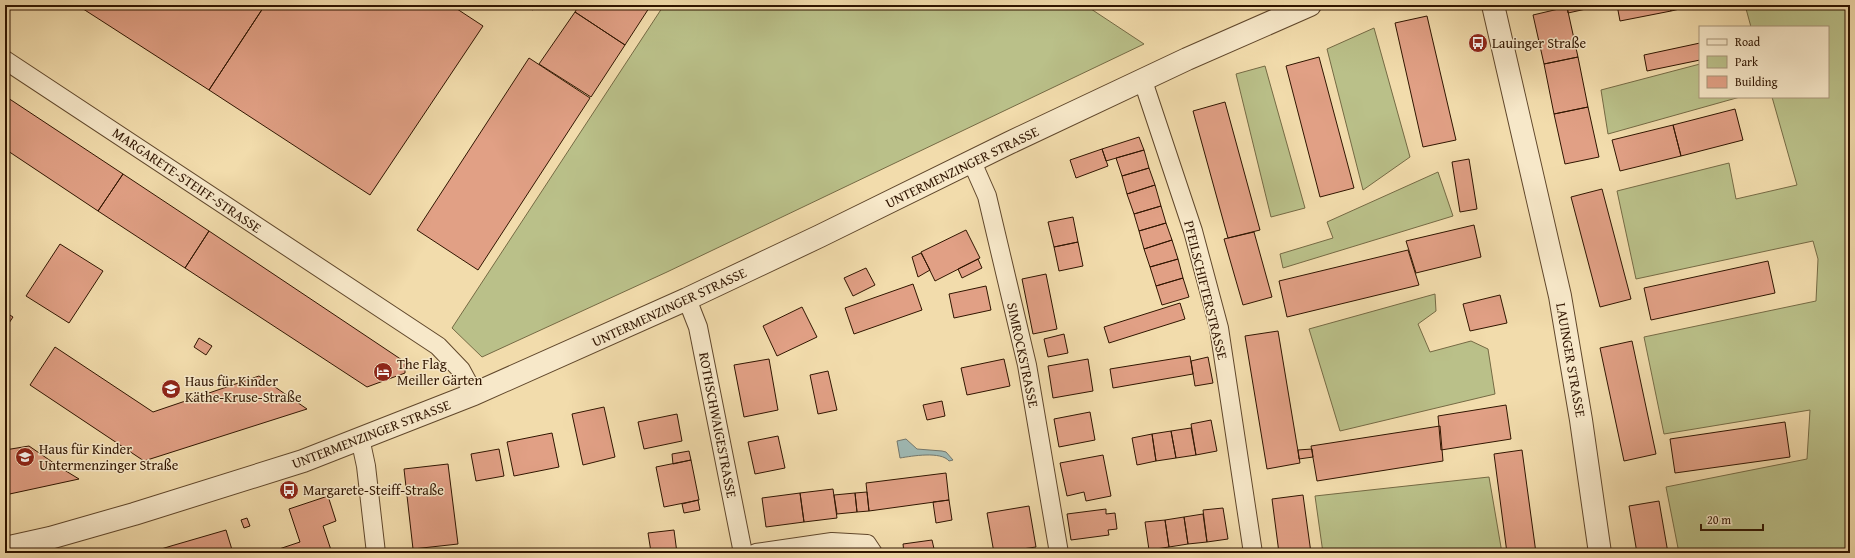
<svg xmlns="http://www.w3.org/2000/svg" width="1855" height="558" font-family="'Gentium Book Plus',serif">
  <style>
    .green { fill: #bac089; stroke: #756a44 }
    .water { fill: #9fb9b4; stroke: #73776c }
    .building { fill: #e1a085; stroke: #301500 }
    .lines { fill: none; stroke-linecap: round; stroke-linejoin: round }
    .minor-casing { stroke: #60472b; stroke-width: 20 }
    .tertiary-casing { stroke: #60472b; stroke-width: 24 }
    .minor { stroke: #f7e8c9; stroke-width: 18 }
    .tertiary { stroke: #f7e8c9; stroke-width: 22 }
    .labels { text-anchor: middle; stroke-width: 3; stroke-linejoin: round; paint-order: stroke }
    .poi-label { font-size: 14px; fill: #301500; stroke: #f7e8c9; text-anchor: start }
    .street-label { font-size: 14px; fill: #301500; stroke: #f7e8c9 }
  </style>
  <rect width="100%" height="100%" fill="#f2dcac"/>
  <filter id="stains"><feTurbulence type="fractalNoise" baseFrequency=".005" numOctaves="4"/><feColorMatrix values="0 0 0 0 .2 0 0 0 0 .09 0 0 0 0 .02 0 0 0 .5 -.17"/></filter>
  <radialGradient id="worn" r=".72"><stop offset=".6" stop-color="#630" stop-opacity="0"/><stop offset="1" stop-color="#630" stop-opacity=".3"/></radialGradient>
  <!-- green -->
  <path class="green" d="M664 5H1085L1144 44 667 272 482 357 452 328Z
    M1745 5H1850V553H1679L1666 487 1807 459 1810 410 1664 434 1644 337 1816 301 1818 259 1813 241 1636 279 1617 191 1729 163 1736 199 1797 185 1772 97H1828V27H1751Z
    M1374 28 1410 157 1363 190 1327 49Z
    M1700 64V97H1740L1608 134 1601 90Z
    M1265 66 1305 208 1271 217 1236 74Z
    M1438 172 1453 216 1283 268 1280 254 1333 238 1327 222Z
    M1435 294 1436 311 1418 324 1430 352 1471 341 1488 349 1495 394 1340 431 1309 329Z
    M1489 477 1502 553H1323L1315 496Z"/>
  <!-- water -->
  <path class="water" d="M906 439 917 449 942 451 946 452 953 460 949 461C941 451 912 456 900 458L897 441Z"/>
  <!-- building -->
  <path class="building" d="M77 5H265L209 90Z
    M265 5H451L483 26 370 195 209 90Z
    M524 5H536L533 10Z
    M579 5H651L625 45 575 12Z
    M1567 5H1604L1568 13Z
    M1617 5H1670L1671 11 1620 21Z
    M1670 5H1697L1671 11Z
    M1567 7 1578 57 1544 64 1533 15Z
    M575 12 625 45 591 97 539 64Z
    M1427 16 1456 140 1423 147 1395 23Z
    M1700 43V60L1647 71 1644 55Z
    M1319 57 1354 188 1320 197 1286 66Z
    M1578 57 1588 107 1554 114 1544 64Z
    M529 58 590 98 478 270 417 230Z
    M5 96 123 174 98 211 5 149Z
    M1225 102 1260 230 1228 238 1193 111Z
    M1588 107 1599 157 1565 164 1554 114Z
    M1735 109 1743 140 1681 156 1673 125Z
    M1673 125 1681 156 1620 171 1612 140Z
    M1139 137 1144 150 1106 161 1102 149Z
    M1102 149 1108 166 1076 178 1070 160Z
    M1144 150 1149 168 1122 176 1116 158Z
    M1469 159 1477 209 1460 212 1452 162Z
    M1149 168 1155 185 1127 194 1122 176Z
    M123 174 209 231 185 268 98 211Z
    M1155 185 1161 206 1134 214 1127 194Z
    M1602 189 1631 299 1600 307 1571 197Z
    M1161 206 1166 223 1139 231 1134 214Z
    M1073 217 1078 242 1054 247 1048 222Z
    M1166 223 1172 240 1144 249 1139 231Z
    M1474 225 1481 257 1416 273 1406 241Z
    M966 230 980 258 935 281 921 252Z
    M209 231 405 362V373L367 387 185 268Z
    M1254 232 1272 297 1243 305 1224 239Z
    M1172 240 1178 259 1150 267 1144 249Z
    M1078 242 1083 266 1059 271 1054 247Z
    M60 244 103 271 69 323 26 296Z
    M1408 250 1419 285 1287 317 1279 281Z
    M921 253 930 270 918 277 912 257Z
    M978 259 982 268 962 278 958 269Z
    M1178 259 1183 278 1156 286 1150 267Z
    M1768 261 1775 293 1651 320 1644 288Z
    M866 268 875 285 853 296 844 278Z
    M1046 274 1057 329 1033 334 1022 279Z
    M1183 278 1189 297 1162 305 1156 286Z
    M913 284 922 310 854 334 845 308Z
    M986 286 991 310 954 318 949 294Z
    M1500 295 1507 323 1470 331 1463 304Z
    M1180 303 1185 319 1109 343 1104 327Z
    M802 307 817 337 777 356 763 326Z
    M5 312 13 317 5 329Z
    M1278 331 1300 463 1267 469 1245 336Z
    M1064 334 1068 353 1048 357 1044 339Z
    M199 338 212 346 206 355 194 347Z
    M1632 341 1656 454 1624 461 1600 348Z
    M55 347 153 412 259 376 307 409 144 461 30 385Z
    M1190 356 1193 374 1113 388 1110 369Z
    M1208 357 1213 383 1195 386 1191 361Z
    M769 359 778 410 744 417 734 365Z
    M1004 359 1010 386 967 395 961 368Z
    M1088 359 1093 391 1053 398 1048 366Z
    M828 371 837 410 818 414 810 375Z
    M942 401 945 416 927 420 923 405Z
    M1506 405 1511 439 1441 450 1438 416Z
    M604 407 615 457 583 465 572 414Z
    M1090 412 1095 440 1059 447 1054 419Z
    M677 414 682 441 644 449 638 422Z
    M1211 420 1217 451 1196 455 1191 424Z
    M1785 422 1790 457 1675 473 1670 439Z
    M1440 426 1443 461 1317 481 1311 446Z
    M1191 428 1196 455 1176 458 1171 431Z
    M1171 431 1176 458 1156 461 1152 434Z
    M552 433 559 467 514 476 507 442Z
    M1152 434 1156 461 1137 465 1132 438Z
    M778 436 785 468 755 474 748 442Z
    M29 446 61 468 79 479 5 495V450Z
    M499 449 504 476 476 481 471 454Z
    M1312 449 1313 457 1299 459 1298 450Z
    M1522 450 1536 553H1507L1494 454Z
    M689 451 691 460 673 464 672 454Z
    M1103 455 1111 496 1086 501 1084 492 1067 496 1060 463Z
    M691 460 699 500 664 507 656 467Z
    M448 464 458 544 413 549 404 469Z
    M946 473 949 500 869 511 866 483Z
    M833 489 837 518 804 522 800 493Z
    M867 492 869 511 857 512 855 493Z
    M800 493 804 522 766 527 762 498Z
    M855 493 857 512 837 514 834 495Z
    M1303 495 1311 553H1279L1272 499Z
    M328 496 336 521 323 526 332 553H267L300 542 289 509Z
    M698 500 700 510 684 513 682 504Z
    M949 500 952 520 936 523 933 502Z
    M1659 501 1668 553H1637L1629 506Z
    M1029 506 1036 547 994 553 987 513Z
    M1223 508 1228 539 1207 542 1203 510Z
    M1106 509V514L1115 513 1117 529 1108 530 1109 535 1071 540 1067 514Z
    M1203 514 1207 542 1188 544 1184 517Z
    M1184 517 1188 544 1169 547 1165 520Z
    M247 518 250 526 244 528 241 520Z
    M1165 520 1169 547 1149 550 1145 522Z
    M226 530 233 553H148L171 546Z
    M674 530 677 553H643L651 552 648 533Z
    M932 540 935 553H904L903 544Z"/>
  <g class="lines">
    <!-- minor casing -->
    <g class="minor-casing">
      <path id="minor" d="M5 60 438 346 461 370 474 394
        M1143 81 1193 231 1219 328 1253 553
        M972 162 987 196 1027 365 1059 553
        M687 299 698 327 743 553
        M360 438 366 466 376 553
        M756 553 832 542 867 544 873 553"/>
    </g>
    <!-- tertiary casing -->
    <g class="tertiary-casing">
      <path id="tertiary" d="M1493 5 1560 296 1581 420 1600 553
        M5 548 50 538 134 514 303 461 474 394 687 299 820 236 1009 143 1187 59 1310 5"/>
    </g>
    <!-- minor -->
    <use href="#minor" class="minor"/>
    <!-- tertiary -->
    <use href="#tertiary" class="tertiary"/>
  </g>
  <!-- icons -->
  <defs>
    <g id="bus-disc" transform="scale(1)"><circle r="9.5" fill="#8f2418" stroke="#f7e8c9"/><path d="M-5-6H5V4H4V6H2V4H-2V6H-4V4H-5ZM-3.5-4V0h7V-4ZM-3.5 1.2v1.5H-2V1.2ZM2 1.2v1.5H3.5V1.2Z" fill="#fff"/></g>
    <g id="hotel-disc" transform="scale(1)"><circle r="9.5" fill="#8f2418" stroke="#f7e8c9"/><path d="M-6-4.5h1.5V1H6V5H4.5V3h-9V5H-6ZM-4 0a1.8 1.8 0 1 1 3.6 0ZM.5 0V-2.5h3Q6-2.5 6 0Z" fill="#fff"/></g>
    <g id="school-disc" transform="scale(1)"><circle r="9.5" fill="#8f2418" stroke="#f7e8c9"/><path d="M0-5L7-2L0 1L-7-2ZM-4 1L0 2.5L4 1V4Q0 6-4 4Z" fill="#fff"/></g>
  </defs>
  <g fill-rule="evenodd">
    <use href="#bus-disc" x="1478" y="43"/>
    <use href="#hotel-disc" x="383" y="372"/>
    <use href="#school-disc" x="171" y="389"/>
    <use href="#school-disc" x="25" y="457"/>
    <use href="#bus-disc" x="289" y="490"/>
  </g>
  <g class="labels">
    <!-- poi labels -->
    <g class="poi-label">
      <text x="1492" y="48">Lauinger Straße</text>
      <text x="397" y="369">The Flag<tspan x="397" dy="16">Meiller Gärten</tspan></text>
      <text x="185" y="386">Haus für Kinder<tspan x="185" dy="16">Käthe-Kruse-Straße</tspan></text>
      <text x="39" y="454">Haus für Kinder<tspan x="39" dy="16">Untermenzinger Straße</tspan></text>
      <text x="303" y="495">Margarete-Steiff-Straße</text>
    </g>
    <!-- street labels -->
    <g class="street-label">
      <text transform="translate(962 167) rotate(-26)" y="5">UNTERMENZINGER STRASSE</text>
      <text transform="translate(187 180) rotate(34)" y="5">MARGARETE-STEIFF-STRASSE</text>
      <text transform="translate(1206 290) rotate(76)" y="5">PFEILSCHIFTERSTRASSE</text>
      <text transform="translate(669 307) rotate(-25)" y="5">UNTERMENZINGER STRASSE</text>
      <text transform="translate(1023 355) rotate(78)" y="5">SIMROCKSTRASSE</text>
      <text transform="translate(1571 360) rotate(80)" y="5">LAUINGER STRASSE</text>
      <text transform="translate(718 425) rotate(79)" y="5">ROTHSCHWAIGESTRASSE</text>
      <text transform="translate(371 434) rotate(-21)" y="5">UNTERMENZINGER STRASSE</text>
    </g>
  </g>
  <!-- margin -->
  <rect width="1855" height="558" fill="none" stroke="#f2dcac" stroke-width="20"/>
  <rect x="6" y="6" width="1843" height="546" fill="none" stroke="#301500" stroke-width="2"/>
  <rect x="10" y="10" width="1835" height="538" fill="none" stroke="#301500"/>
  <!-- legend -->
  <rect x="1699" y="26" width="130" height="72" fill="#f7e8c9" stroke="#a79479"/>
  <rect x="1707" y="39" width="20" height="6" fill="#f7e8c9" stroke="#a79479"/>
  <text x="1735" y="46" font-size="12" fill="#301500">Road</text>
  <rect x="1707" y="56" width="20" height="12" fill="#bac089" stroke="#a79479"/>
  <text x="1735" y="66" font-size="12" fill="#301500">Park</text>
  <rect x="1707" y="76" width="20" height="12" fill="#e1a085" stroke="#a79479"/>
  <text x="1735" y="86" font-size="12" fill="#301500">Building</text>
  <!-- scale -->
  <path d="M1701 524v6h62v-6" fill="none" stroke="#301500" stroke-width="2"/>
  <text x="1707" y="524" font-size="12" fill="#301500" stroke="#f7e8c9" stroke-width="3" paint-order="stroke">20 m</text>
  <rect width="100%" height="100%" filter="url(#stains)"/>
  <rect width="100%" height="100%" fill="url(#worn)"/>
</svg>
